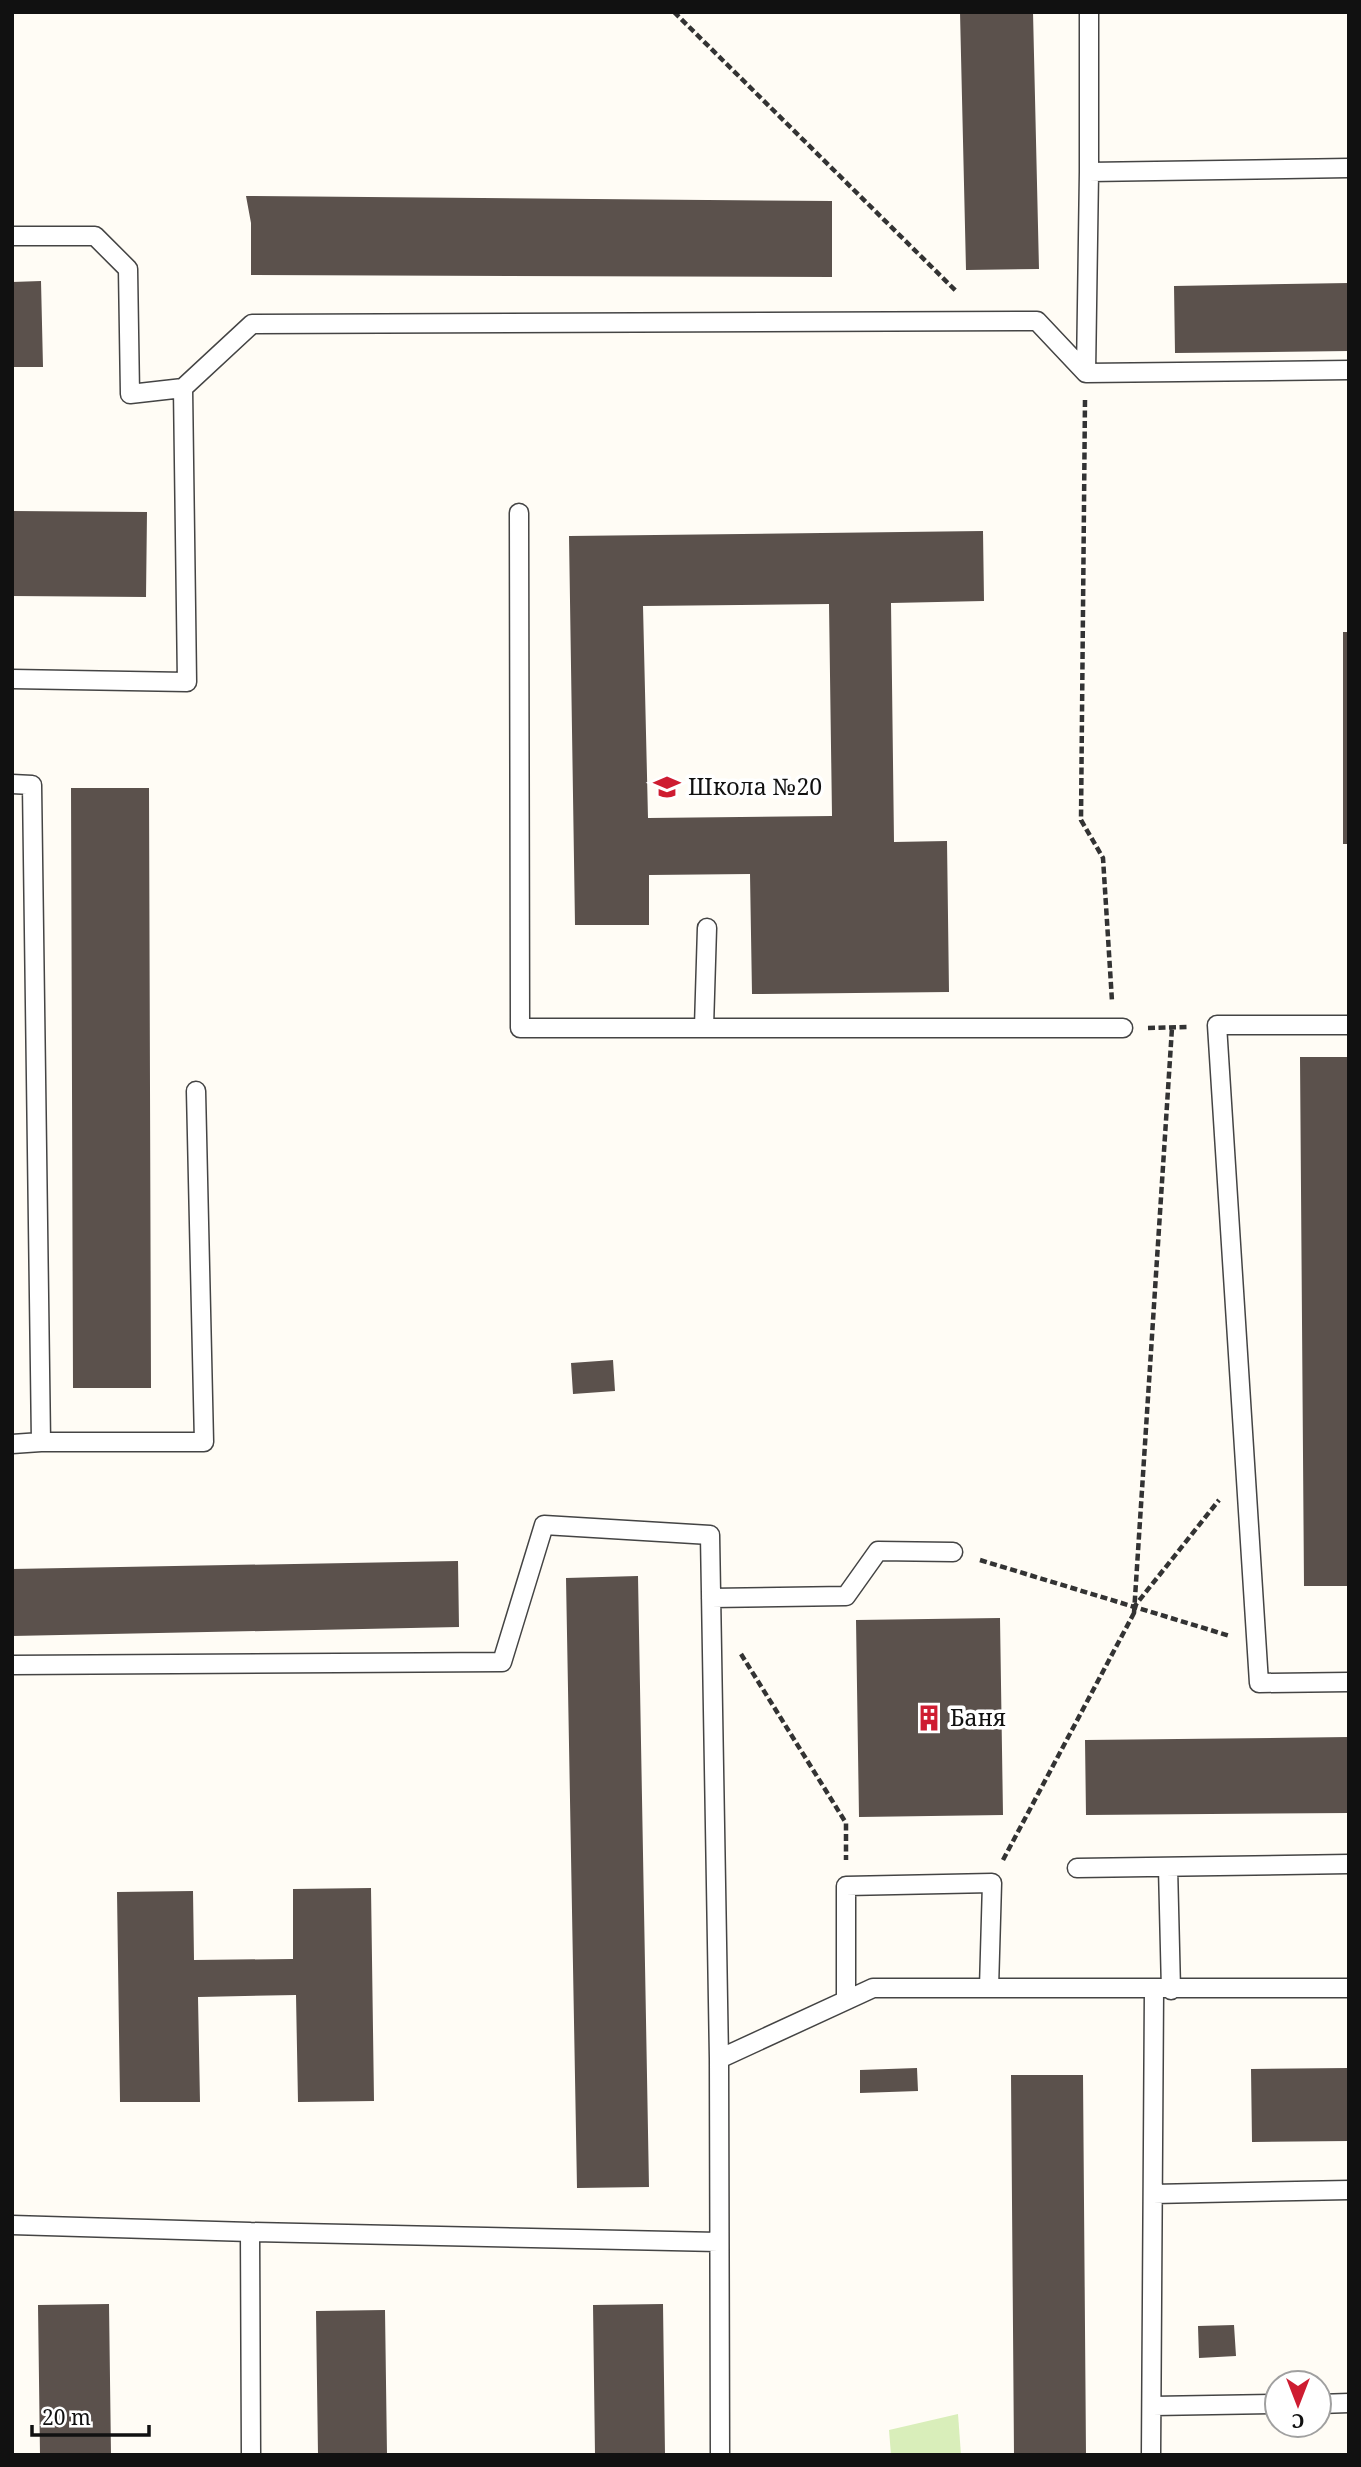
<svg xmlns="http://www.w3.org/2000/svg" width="1361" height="2467" font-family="'Noto Serif',serif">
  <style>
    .green { fill: #d9eeba }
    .building { fill: #5b514c; fill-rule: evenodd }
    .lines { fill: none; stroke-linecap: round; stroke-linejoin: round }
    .lane-casing { stroke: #444; stroke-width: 21 }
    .path { stroke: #333; stroke-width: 4.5; stroke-dasharray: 7 3.5; stroke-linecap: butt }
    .lane { stroke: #fff; stroke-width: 18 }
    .labels { text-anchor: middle; stroke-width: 7; stroke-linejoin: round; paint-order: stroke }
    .poi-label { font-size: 23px; fill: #111; stroke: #fff; text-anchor: start }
  </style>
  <rect width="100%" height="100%" fill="#fffcf5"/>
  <!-- green -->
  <path class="green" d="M958 2414 961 2455H891L889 2430Z"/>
  <!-- building -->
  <path class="building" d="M960 12H1033L1039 269 966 270Z
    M246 196 832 201V277L251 275V223Z
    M41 281 43 367H12V282Z
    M1349 283V351L1175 353 1174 286Z
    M12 511 147 512 146 597 12 596Z
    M983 531 984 601 891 603 894 842 947 841 949 992 752 994 750 874 649 875V925H575L569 536ZM829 604 832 816 648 818 643 606Z
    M1343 632H1349V844H1343Z
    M71 788H149L151 1388H73Z
    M1300 1057H1349V1586H1304Z
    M613 1360 615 1391 573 1394 571 1363Z
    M458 1561 459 1627 12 1636V1569Z
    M638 1576 649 2187 577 2188 566 1578Z
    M1000 1618 1003 1815 859 1817 856 1620Z
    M1349 1737V1813L1086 1815 1085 1740Z
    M371 1888 374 2101 298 2102 296 1995 198 1997 200 2102H120L117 1892 193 1891 194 1960 293 1959V1889Z
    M917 2068 918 2091 860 2093V2070Z
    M1349 2068V2141L1252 2142 1251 2069Z
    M1011 2075H1083L1086 2455H1014Z
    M109 2304 111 2455H40L38 2305Z
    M663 2304 665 2455H595L593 2305Z
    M385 2310 387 2455H318L316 2311Z
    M1234 2325 1236 2356 1199 2358 1198 2326Z"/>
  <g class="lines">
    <!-- lane casing -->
    <g class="lane-casing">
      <path id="lane" d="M1089 172 1349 168
        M12 236H95L128 269 130 394 183 388 187 682 12 679
        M1086 373 1089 172V12
        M183 388 252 324 1037 321 1086 373 1349 370
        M519 513 520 1028H1123
        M12 784 32 785 41 1442 12 1444
        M1349 1025H1217L1259 1683 1349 1682
        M704 1027 707 928
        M41 1442H204L196 1091
        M711 1598 846 1596 878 1551 953 1552
        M12 1665 502 1662 544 1525 710 1535 719 2059
        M1168 1867 1171 1990
        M1077 1868 1349 1864
        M846 1999V1886L992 1883 989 1988
        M1153 2194 1349 2190
        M12 2225 250 2232 251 2455
        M250 2232 718 2242
        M1319 2404 1349 2403
        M1153 2406 1277 2404
        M720 2455 719 2059 873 1988H1349
        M1151 2455 1154 1990"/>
    </g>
    <!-- path -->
    <path class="path" d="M674 12 957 292
      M1085 400 1081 820 1103 858 1112 1001
      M1148 1028 1189 1027
      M980 1560 1230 1636
      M1134 1613 1172 1028
      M741 1654 846 1823V1860
      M1003 1860 1134 1613V1607L1219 1500"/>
    <!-- lane -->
    <use href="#lane" class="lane"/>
  </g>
  <!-- icons -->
  <defs>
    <g id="school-bare" transform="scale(2.1)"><path d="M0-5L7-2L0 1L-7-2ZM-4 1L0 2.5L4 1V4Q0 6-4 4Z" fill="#ce1c31" stroke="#fff" stroke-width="2.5" paint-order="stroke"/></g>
    <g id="building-bare" transform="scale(2.1)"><path d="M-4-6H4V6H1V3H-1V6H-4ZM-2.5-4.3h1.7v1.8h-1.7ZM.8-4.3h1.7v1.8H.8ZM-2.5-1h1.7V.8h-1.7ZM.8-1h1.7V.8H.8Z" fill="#ce1c31" stroke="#fff" stroke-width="2.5" paint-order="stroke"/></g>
  </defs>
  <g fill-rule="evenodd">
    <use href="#school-bare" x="667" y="787"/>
    <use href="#building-bare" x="929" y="1718"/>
  </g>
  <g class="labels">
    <!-- poi labels -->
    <g class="poi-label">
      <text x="688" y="795">Школа №20</text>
      <text x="950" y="1726">Баня</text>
    </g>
  </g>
  <!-- border -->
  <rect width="1361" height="2467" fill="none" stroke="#111111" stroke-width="28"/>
  <!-- north arrow -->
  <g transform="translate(1298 2404) rotate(180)"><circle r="33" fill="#ffffff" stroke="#a0a0a0" stroke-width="2"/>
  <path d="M0-5L12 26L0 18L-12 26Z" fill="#ce1c31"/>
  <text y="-10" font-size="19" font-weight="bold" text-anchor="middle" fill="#111111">С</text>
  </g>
  <!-- scale -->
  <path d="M32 2425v10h117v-10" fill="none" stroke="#111111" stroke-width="3.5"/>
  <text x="42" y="2425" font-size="21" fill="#111111" stroke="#ffffff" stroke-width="5" paint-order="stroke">20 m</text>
</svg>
